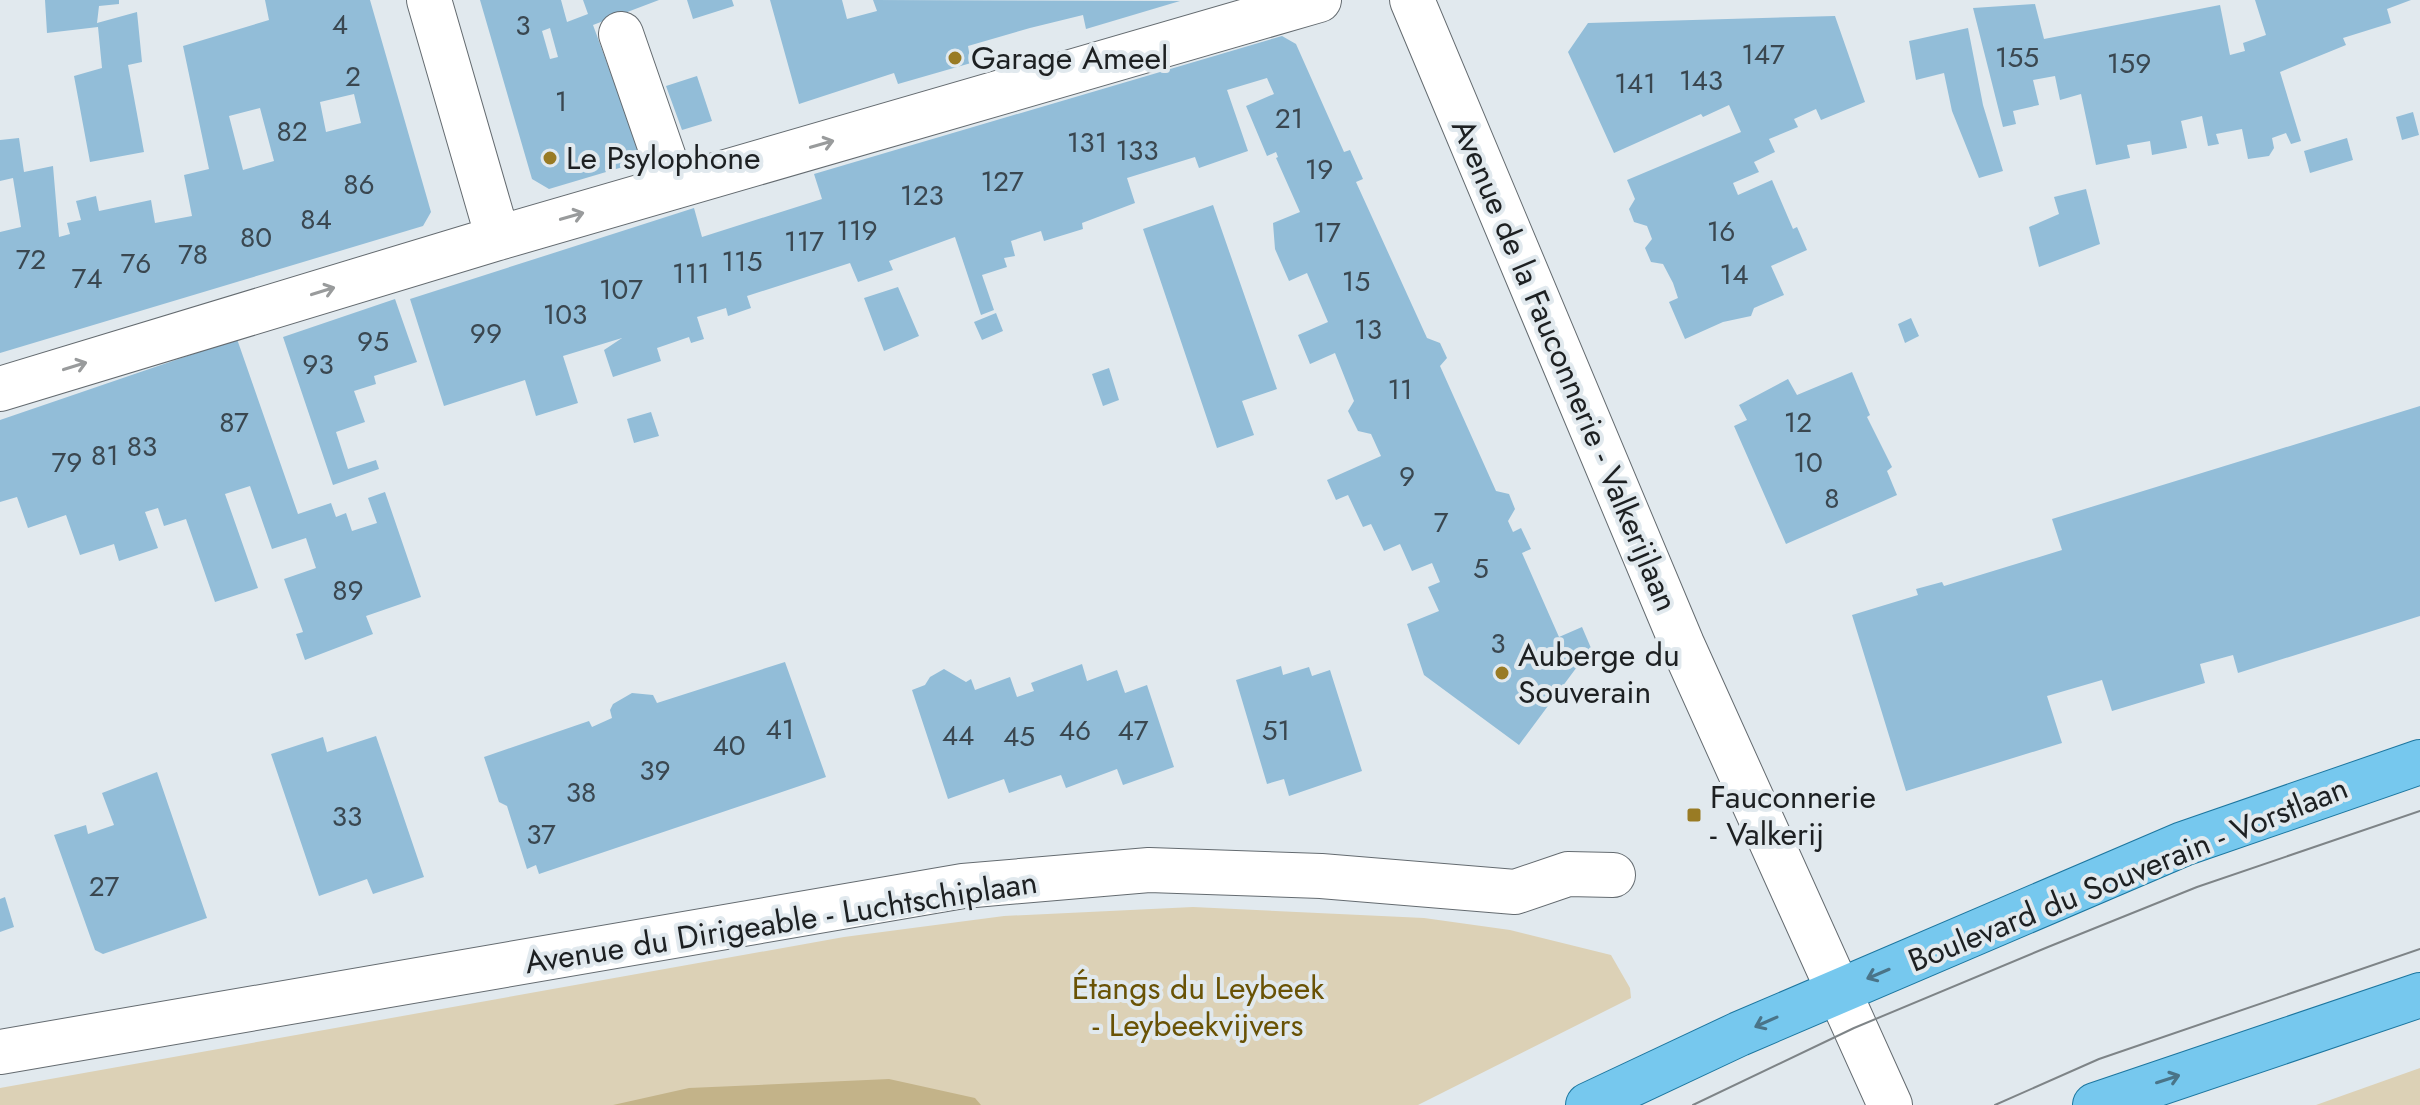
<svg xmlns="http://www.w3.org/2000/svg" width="2420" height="1105" font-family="Jost,sans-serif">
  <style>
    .green { fill: #dcd1b6 }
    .water { fill: #c3b389 }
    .building { fill: #92bdd8; fill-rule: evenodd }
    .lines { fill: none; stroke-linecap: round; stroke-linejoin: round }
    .minor-casing { stroke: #646b70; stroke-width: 46 }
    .major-casing { stroke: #1c769f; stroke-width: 46 }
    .minor { stroke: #fff; stroke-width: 44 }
    .major { stroke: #76c8ee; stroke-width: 44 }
    .tram { stroke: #7e8487; stroke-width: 2 }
    .oneway { stroke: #999b9c }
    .oneway2 { stroke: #4a7488 }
    .poi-dot { fill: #997b24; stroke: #e1e9ee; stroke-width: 3 }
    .labels { text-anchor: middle; stroke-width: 8; stroke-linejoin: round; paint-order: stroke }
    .number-label { font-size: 28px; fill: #3a4750 }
    .poi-label { font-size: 32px; fill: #1d2022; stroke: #e1e9ee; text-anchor: start }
    .street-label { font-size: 32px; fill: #1d2022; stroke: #e1e9ee }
    .park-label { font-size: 32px; fill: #695205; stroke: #e1e9ee }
  </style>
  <rect width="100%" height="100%" fill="#e1e9ee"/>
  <!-- green -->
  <path class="green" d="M1193 907 1424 918 1510 930 1611 955 1630 988 1631 998 1418 1105H0V1088L844 937 1004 916Z
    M2420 1068V1105H2316Z"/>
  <!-- water -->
  <path class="water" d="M889 1079 975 1098 981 1105H613L689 1088Z"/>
  <!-- building -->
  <path class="building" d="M45 0H119V4L99 6 97 23 137 12 142 62 128 65 144 152 90 162 74 76 102 68 98 27 47 33Z
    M265 0H370L431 212 423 226 0 353V232L21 227 13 178 0 181V140L19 138 24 172 53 166 59 237 70 234 67 223 81 220 76 201 96 196 99 211 151 200 155 223 192 216 184 175 209 169 183 46 269 20ZM354 94 361 123 326 132 320 102ZM260 108 274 161 243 170 229 116Z
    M480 0H561L567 22 588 14 583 0H659L593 25 643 161 549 189 532 179ZM550 28 558 57 550 59 542 31Z
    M687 0H732L734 6 693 19Z
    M770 0H842L847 19 877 11 873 0 1180 1 1086 29 1083 15 1030 28 968 46 971 63 898 84 894 73 799 104Z
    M2255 0H2411L2387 9 2391 23 2343 38 2346 45 2280 72 2301 141 2291 144 2286 133 2272 138 2274 148 2269 156 2248 159 2242 129 2216 134 2219 144 2208 146 2202 116 2181 121 2187 148 2152 155 2150 141 2127 145 2130 158 2096 165 2081 94 2060 100 2055 76 2033 80 2039 105 2013 111 2016 124 2003 127 1973 8 2035 4 2044 39 2220 5 2230 55 2245 51 2243 43 2266 35Z
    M1835 16 1865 102 1821 120 1816 109 1794 119 1798 127 1769 139 1775 152 1754 162 1759 172 1733 183 1738 195 1772 180 1793 229 1797 227 1807 250 1771 266 1784 295 1754 308 1751 316 1723 322 1685 339 1669 302 1678 298 1673 283 1663 264 1651 262 1645 248 1652 239 1647 226 1634 222 1629 209 1635 199 1627 180 1741 132 1729 105 1703 117 1701 114 1614 153 1568 52 1588 23Z
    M1968 28 1983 105 2003 171 1979 178 1952 111 1944 73 1916 80 1909 41Z
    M1282 36 1296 44 1344 152 1350 150 1363 179 1356 182 1427 338 1440 343 1447 358 1440 366 1496 491 1509 494 1515 509 1508 521 1513 532 1521 528 1531 549 1522 553 1559 637 1582 627 1591 648 1519 745 1424 675 1407 624 1439 611 1428 587 1440 582 1432 563 1412 571 1400 544 1384 551 1371 524 1363 527 1348 495 1336 500 1327 480 1381 456 1371 434 1358 431 1348 411 1354 401 1335 353 1310 364 1298 335 1328 322 1307 273 1289 281 1275 249 1273 223 1300 212 1276 158 1278 157 1276 152 1267 156 1246 106 1274 94 1267 78 1227 90 1248 151 1199 168 1195 157 1127 178 1135 203 1082 223 1083 229 1044 241 1041 231 1011 241 1015 256 1004 258 1007 267 982 275 994 310 981 315 955 237 889 261 893 270 858 282 850 263 747 296 751 308 728 316 726 308 697 317 704 339 691 343 689 337 657 348 661 361 613 377 604 350 622 338 563 356 578 403 536 416 525 380 444 406 410 299 694 208 702 237 822 199 814 174Z
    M697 76 712 121 682 130 666 86Z
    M2413 112 2419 135 2402 140 2396 117Z
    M2347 138 2353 160 2310 173 2304 151Z
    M2086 189 2100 244 2039 267 2029 227 2059 214 2054 197Z
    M1213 205 1277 389 1242 401 1254 435 1217 448 1143 229Z
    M898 287 919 336 884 351 864 298Z
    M395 299 417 362 374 376 376 384 354 391 365 422 336 432 348 469 376 460 379 469 333 485 283 337Z
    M996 313 1003 331 982 340 974 322Z
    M1911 318 1919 336 1905 343 1898 324Z
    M237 339 298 514 331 503 336 517 346 513 352 531 377 523 368 498 385 492 421 597 366 616 373 634 305 660 296 634 303 632 302 629 284 579 316 568 306 538 272 549 250 486 225 494 258 588 215 602 186 519 164 526 158 508 145 512 158 548 119 561 114 544 80 555 66 515 28 528 17 497 0 502V420Z
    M1109 368 1119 400 1103 406 1092 374Z
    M1852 372 1870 415 1867 417 1892 467 1887 471 1897 495 1786 544 1734 426 1747 420 1739 405 1788 379 1797 395Z
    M2420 406V616L2238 673 2233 655 2200 664 2205 683 2112 711 2102 680 2047 696 2062 743 1906 791 1852 615 1918 595 1916 589 1942 582 1944 586 2062 550 2052 519Z
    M651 412 659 436 634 443 627 419Z
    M785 662 826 777 539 874 536 865 527 869 507 806 499 802 484 757 589 721 592 727 612 718 610 710 613 704 632 693 653 695 657 703Z
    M1082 664 1087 681 1117 670 1125 693 1147 685 1174 767 1123 785 1117 769 1066 788 1061 775 1009 793 1004 779 948 799 912 690 925 685 930 677 944 669 966 682 971 679 975 690 1010 677 1017 697 1034 691 1031 683Z
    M1281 666 1283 675 1309 667 1312 676 1330 670 1362 771 1289 796 1284 779 1267 784 1236 680Z
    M376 736 424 877 373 894 367 879 319 896 271 754 323 737 327 752Z
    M157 772 207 918 103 954 95 950 54 835 86 825 88 834 114 825 102 793Z
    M5 897 14 927 0 932V899Z"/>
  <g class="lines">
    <!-- minor casing -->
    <g class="minor-casing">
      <path id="minor" d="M429 0 498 238
        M1412 0 1682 644 1890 1105
        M621 34 674 187
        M0 389 498 238 1319 0
        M0 1052 963 886 1149 870 1321 876 1515 892 1568 874 1613 875"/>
    </g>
    <!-- major casing -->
    <g class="major-casing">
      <path id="major" d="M1588 1105 1739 1034 2183 844 2420 762
        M2095 1105 2420 995"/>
    </g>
    <!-- minor -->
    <use href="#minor" class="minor"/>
    <!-- major -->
    <use href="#major" class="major"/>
    <!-- tram -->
    <path class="tram" d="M1693 1105 1854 1028 2048 947 2197 887 2420 811
      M1995 1105 2099 1059 2420 949"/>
  </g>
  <!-- one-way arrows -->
  <defs><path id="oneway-shaft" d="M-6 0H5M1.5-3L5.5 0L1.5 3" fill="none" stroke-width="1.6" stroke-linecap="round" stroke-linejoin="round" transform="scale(2)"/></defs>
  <g class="oneway">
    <use href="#oneway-shaft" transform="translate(822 144) rotate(-16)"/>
    <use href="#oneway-shaft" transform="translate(572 216) rotate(-16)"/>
    <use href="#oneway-shaft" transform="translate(323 291) rotate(-17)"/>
    <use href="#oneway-shaft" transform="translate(75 366) rotate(-17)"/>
  </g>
  <g class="oneway2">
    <use href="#oneway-shaft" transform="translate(1878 974) rotate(157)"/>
    <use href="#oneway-shaft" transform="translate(1766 1022) rotate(156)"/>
    <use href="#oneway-shaft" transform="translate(2168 1079) rotate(-18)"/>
  </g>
  <!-- markers -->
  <g class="poi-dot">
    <circle cx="955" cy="58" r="8"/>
    <circle cx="550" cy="158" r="8"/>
    <circle cx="1502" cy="673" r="8"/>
    <rect x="1686" y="807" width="16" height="16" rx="4"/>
  </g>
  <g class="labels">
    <!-- number labels -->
    <g class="number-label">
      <text x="340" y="34">4</text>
      <text x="523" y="35">3</text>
      <text x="1763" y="64">147</text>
      <text x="2017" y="67">155</text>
      <text x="2129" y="73">159</text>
      <text x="353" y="86">2</text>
      <text x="1701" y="90">143</text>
      <text x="1635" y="93">141</text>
      <text x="561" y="111">1</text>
      <text x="1289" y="128">21</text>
      <text x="292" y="141">82</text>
      <text x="1087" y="152">131</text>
      <text x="1137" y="160">133</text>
      <text x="1319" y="179">19</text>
      <text x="1002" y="191">127</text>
      <text x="359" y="194">86</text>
      <text x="922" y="205">123</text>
      <text x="316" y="229">84</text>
      <text x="857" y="240">119</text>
      <text x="1721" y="241">16</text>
      <text x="1327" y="242">17</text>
      <text x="256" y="247">80</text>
      <text x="804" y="251">117</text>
      <text x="193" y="264">78</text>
      <text x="31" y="269">72</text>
      <text x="742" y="271">115</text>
      <text x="136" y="273">76</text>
      <text x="691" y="283">111</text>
      <text x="1734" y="284">14</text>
      <text x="87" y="288">74</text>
      <text x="1356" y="291">15</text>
      <text x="621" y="299">107</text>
      <text x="565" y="324">103</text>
      <text x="1368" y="339">13</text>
      <text x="486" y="343">99</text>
      <text x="373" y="351">95</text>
      <text x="318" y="374">93</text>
      <text x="1400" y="399">11</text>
      <text x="234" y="432">87</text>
      <text x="1798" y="432">12</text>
      <text x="142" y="456">83</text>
      <text x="105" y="465">81</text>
      <text x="67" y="472">79</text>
      <text x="1808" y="472">10</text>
      <text x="1407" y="486">9</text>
      <text x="1832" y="508">8</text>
      <text x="1441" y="532">7</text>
      <text x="1481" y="578">5</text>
      <text x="348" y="600">89</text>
      <text x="1498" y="653">3</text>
      <text x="780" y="739">41</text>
      <text x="1075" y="740">46</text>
      <text x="1133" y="740">47</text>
      <text x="1276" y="740">51</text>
      <text x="958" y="745">44</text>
      <text x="1019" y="746">45</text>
      <text x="729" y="755">40</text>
      <text x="655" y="780">39</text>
      <text x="581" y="802">38</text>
      <text x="347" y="826">33</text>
      <text x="541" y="844">37</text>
      <text x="104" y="896">27</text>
    </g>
    <!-- poi labels -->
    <g class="poi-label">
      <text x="971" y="69">Garage Ameel</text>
      <text x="566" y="169">Le Psylophone</text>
      <text x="1518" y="666">Auberge du<tspan x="1518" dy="37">Souverain</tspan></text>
      <text x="1710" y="808">Fauconnerie<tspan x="1710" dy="37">- Valkerij</tspan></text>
    </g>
    <!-- street labels -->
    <g class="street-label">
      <text transform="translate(1565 365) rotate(67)" y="11">Avenue de la Fauconnerie - Valkerijlaan</text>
      <text transform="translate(2128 874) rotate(-22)" y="11">Boulevard du Souverain - Vorstlaan</text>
      <text transform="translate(781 922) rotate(-9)" y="11">Avenue du Dirigeable - Luchtschiplaan</text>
    </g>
    <!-- park labels -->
    <g class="park-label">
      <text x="1198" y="999">Étangs du Leybeek<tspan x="1198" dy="37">- Leybeekvijvers</tspan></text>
    </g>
  </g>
</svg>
